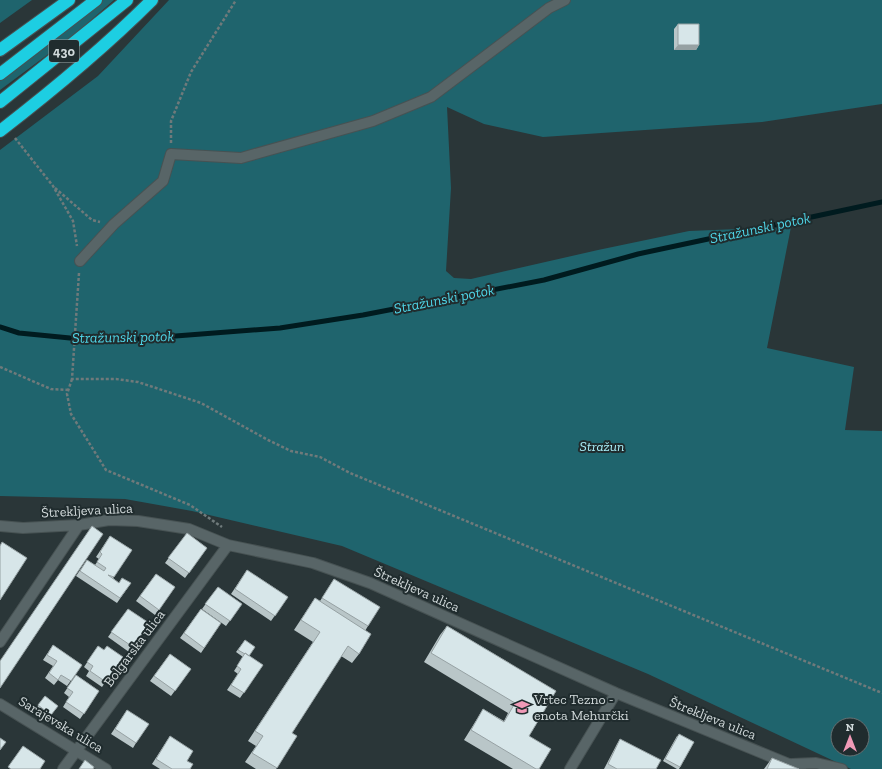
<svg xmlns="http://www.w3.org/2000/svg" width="882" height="769" font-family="'Zilla Slab',serif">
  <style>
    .green { fill: #1f646d; fill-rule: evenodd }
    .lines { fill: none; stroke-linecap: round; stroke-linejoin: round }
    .stream { stroke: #001b1f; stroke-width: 5 }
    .minor-casing { stroke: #475253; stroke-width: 12 }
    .highway-casing { stroke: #475253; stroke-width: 14 }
    .path { stroke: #6f7a7b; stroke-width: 2.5; stroke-dasharray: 3 2; stroke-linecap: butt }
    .minor { stroke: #586567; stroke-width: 10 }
    .highway { stroke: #1dcee2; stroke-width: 12 }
    .wall { fill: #b9c6c8 }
    .shaded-wall { fill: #96a1a3 }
    .building { fill: #d7e6e9; stroke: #96a1a3 }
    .labels { text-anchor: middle; stroke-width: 4; stroke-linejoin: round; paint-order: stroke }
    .shield { fill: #202c2e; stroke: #9ca5a6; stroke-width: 1 }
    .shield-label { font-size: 13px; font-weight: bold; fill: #d1d9da }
    .park-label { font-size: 14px; font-style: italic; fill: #abf1fb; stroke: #202c2e }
    .street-label { font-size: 14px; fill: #d1d9da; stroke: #202c2e }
    .poi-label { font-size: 14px; fill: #d1d9da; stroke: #202c2e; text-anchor: start }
    .water-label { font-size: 15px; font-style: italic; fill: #4fd5e7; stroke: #202c2e }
  </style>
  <rect width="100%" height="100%" fill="#2a3638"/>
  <!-- green -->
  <path class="green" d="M0 0H32L0 23Z
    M102 0H114L74 35 0 90V81L34 56Z
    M169 0H882V104L762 122 543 137 484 124 447 107 451 188 446 271 454 278 471 279 598 250 689 231 791 227 767 348 854 367 845 430 882 431V769H851L648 674 342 546 192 511 125 499 0 496V150L98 76ZM838 725H862V749H838Z"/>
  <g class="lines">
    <!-- stream -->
    <path class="stream" d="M0 327 19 333 70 338 137 339 280 328 363 315 544 280 638 254 882 202"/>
    <!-- minor casing -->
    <g class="minor-casing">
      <path id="minor" d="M80 261 114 224 163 181 171 154 241 158 373 121 431 97 549 8 565 0
        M0 526 23 528 79 525 109 520 138 521 189 529 228 545 313 563 370 583 616 693 801 769
        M0 642 79 525
        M0 704 106 769
        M792 764 816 763 842 769
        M63 769 228 545
        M570 769 616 693"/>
    </g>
    <!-- highway casing -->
    <g class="highway-casing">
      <path id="highway" d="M0 50 69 0
        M0 74 96 0
        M0 102 127 0
        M0 131C53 90 105 47 152 0"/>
    </g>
    <!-- path -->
    <path class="path" d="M15 138 53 186 73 221 77 246
      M171 143V121L191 72 236 0
      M55 188 92 220 100 222
      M79 273 72 379H116L138 382 201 403 268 440 291 451 320 457 350 473 882 693
      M0 367 51 389 69 390
      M72 379 67 394 71 414 106 470 190 505 222 527"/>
    <!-- minor -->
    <use href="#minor" class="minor"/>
    <!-- highway -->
    <use href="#highway" class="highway"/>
  </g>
  <!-- wall -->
  <path class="wall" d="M678 24 699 45 696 50H674V29Z
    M187 533 207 548 185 578 165 563Z
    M110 536 132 550 113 578 119 583H131L117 603 76 576 87 560 95 565 99 559 96 557Z
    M247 570 288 597 271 621 231 594Z
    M156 574 175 587 155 615 136 601Z
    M334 579 368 626 365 631 359 654 352 663 341 656 292 733 297 736 276 769H256L245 762 256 746 248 741 313 642 294 630 315 598 320 601Z
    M218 587 242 604 226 626 202 609Z
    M128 609 149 623 129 652 108 637Z
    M201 609 221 623 201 653 180 638Z
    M447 626 556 691 529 736 539 769H513L464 740 477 719 483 709 504 721 508 713 424 662 440 635Z
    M245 640 249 656 263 665 240 698 227 690 238 674 234 671 243 657 236 652Z
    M53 645 82 665 67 686 58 680 54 685 45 678 53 666 43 660Z
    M98 646 104 650 123 657 102 687 86 676 89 671 84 667Z
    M170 654 191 669 171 696 150 681Z
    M76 675 99 691 80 719 63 707 69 697 64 693Z
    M45 696 58 706 49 717 36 708Z
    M127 710 136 743 133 748 111 734Z
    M170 736 190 769H160L152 764Z
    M677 736 694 742 679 769H677L663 761Z
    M620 739 656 769H604L617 744Z
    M772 758 799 769H764Z"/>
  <!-- shaded-wall -->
  <path class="shaded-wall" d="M678 45H699L696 50H674Z"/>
  <!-- building -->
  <path class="building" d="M678 24H699V45H678Z
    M92 526 103 534 0 688V661Z
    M187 533 207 548 189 573 168 558Z
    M110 536 132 550 114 577 108 575 119 583 122 578 131 583 120 598 80 571 87 560 104 571 106 568 97 562 102 554 100 552Z
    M2 542 27 558 0 600V546Z
    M247 570 288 597 275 616 235 589Z
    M156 574 175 587 159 610 140 596Z
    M334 579 380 607 368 626 322 598Z
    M218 587 242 604 230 621 205 604Z
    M315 598 371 634 359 654 348 646 292 733 297 736 277 768 252 753 263 736 255 731 320 632 301 620Z
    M128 609 149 623 133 647 111 632Z
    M201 609 221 623 204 648 184 633Z
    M447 626 556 691 529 736 551 749 539 769H536L471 730 483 709 504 722 515 703 431 653Z
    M245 640 255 647 249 656 245 653V654L238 650Z
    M53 645 82 665 71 681 61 675 58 680 49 673 57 661 47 655Z
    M98 646 104 650 107 646 123 657 106 682 90 671 93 666 87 662Z
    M245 653 263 665 244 693 231 685 241 669 237 666Z
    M170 654 191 669 175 691 154 676Z
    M76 675 99 691 84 714 66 702 73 692 67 688Z
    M45 696 58 706 51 715 38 705Z
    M127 710 149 724 136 743 115 729Z
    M679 734 694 742 680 767 665 759Z
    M170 736 193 751 187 761 193 764 190 769H172L156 759Z
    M0 738 6 742 0 750Z
    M620 739 661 760 656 769H617L608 764Z
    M23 746 45 761 40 769H11L8 767Z
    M772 758 799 769H767Z
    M85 760 94 767 93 769H79Z"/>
  <!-- icons -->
  <defs>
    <g id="school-bare" transform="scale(1.2)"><path d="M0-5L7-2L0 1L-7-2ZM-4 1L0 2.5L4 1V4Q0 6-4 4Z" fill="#f09ab7" stroke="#202c2e" stroke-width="2.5" paint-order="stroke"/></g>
  </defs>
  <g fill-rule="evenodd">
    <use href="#school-bare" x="522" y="707"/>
  </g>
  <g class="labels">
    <!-- shield labels -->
    <rect class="shield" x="49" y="40" width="30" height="22" rx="3"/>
    <g class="shield-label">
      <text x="64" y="56">430</text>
    </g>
    <!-- park labels -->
    <g class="park-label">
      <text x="602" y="451">Stražun</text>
    </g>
    <!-- street labels -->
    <g class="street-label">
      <text transform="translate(87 510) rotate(-3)" y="5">Štrekljeva ulica</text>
      <text transform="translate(417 589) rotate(24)" y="5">Štrekljeva ulica</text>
      <text transform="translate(134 648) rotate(-53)" y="5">Bolgarska ulica</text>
      <text transform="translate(713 718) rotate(22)" y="5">Štrekljeva ulica</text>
      <text transform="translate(61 724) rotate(31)" y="5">Sarajevska ulica</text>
    </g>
    <!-- poi labels -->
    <g class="poi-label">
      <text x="534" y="704">Vrtec Tezno -<tspan x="534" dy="16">enota Mehurčki</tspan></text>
    </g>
    <!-- water labels -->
    <g class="water-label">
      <text transform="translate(760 228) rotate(-12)" y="5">Stražunski potok</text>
      <text transform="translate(444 299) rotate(-11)" y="5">Stražunski potok</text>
      <text transform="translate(123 337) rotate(-1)" y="5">Stražunski potok</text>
    </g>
  </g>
  <!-- north arrow -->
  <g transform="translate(850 737)"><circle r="19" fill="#202c2e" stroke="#677173"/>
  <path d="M0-3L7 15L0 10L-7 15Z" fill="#f09ab7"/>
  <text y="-6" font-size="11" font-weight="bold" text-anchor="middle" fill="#d1d9da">N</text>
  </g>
</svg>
